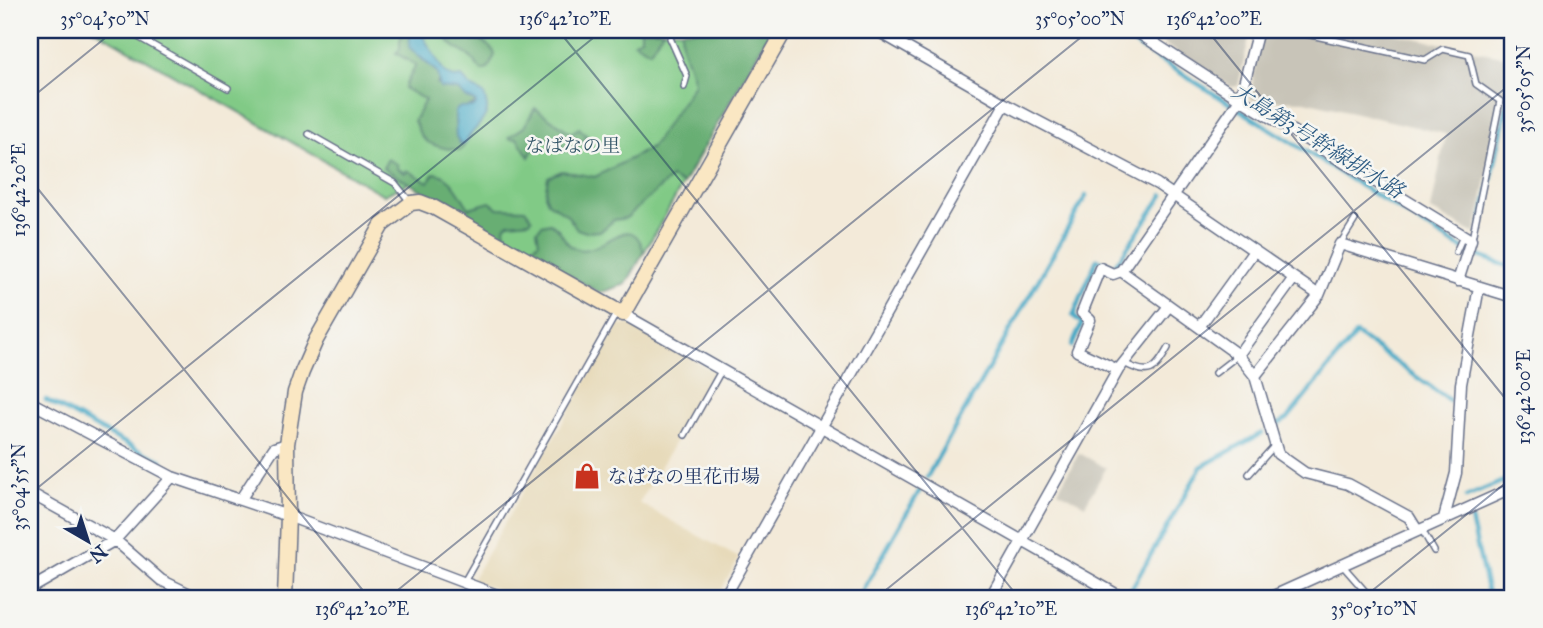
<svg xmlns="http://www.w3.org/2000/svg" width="1543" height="628" font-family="'IM FELL Great Primer','Noto Serif JP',serif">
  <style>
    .built { fill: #e7daba }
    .industrial { fill: #c8c4b8 }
    .green { fill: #81ca86; stroke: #4e7c72; stroke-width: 2 }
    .forest { fill: #68ae73; stroke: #426e68; stroke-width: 2 }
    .water { fill: #45a8c5; stroke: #306c92; stroke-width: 2 }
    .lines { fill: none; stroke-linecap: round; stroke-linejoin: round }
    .stream { stroke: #45a8c5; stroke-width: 4.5 }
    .lane-casing { stroke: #677089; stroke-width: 8 }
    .street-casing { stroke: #677089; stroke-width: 13 }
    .secondary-casing { stroke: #677089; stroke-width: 17 }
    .lane { stroke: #fff; stroke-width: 5 }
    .street { stroke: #fff; stroke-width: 10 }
    .secondary { stroke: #fae7c3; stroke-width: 14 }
    .ticks { fill: none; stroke: #1b2f5e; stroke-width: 2; stroke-opacity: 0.45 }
    .labels { text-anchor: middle; stroke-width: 5; stroke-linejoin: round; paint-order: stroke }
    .park-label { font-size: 19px; fill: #345668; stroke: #f6f6f2 }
    .poi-label { font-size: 19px; fill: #1b2f5e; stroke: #f6f6f2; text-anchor: start }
    .water-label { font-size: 21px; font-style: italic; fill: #2a5982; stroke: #f6f6f2 }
    .neatline { fill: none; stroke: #1b2f5e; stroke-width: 2.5 }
    .ticks-label { font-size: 18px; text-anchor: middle; fill: #1b2f5e }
  </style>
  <rect width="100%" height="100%" fill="#f6f6f2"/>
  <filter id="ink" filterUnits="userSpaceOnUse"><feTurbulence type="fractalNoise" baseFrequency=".0143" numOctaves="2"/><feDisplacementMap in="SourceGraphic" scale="14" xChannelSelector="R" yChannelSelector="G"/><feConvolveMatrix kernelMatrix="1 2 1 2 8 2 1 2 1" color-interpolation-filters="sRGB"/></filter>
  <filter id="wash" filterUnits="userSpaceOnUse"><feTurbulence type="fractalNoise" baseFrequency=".00686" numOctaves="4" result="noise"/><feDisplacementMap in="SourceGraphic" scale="28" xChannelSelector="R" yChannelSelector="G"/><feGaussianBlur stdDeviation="1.57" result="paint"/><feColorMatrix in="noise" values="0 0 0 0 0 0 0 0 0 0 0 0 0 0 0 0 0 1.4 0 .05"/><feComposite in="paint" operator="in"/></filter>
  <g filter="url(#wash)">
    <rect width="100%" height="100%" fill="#f3ead9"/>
    <!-- built -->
    <path class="built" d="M631 324 716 373 639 503 739 558 717 598H519L472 580 618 326Z"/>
    <!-- industrial -->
    <path class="industrial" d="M1142 30H1251L1238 86 1232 87Z
      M1263 30H1376L1511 58 1475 234 1431 210 1446 134 1305 101 1252 100 1250 96Z
      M1079 453 1106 468 1085 505 1058 491Z"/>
    <!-- green -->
    <path class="green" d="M95 30H771L626 284 600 293 409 183 384 195Z"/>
    <!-- forest -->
    <path class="forest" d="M404 30H411L415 53 437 72 439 80 437 84C447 92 451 86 459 90 463 92 475 101 476 104L455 111 456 136 460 144H465L461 150C451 150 428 146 422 137 418 132 417 126 414 121L425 100 404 88 416 65 396 53 400 49V40Z
      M445 30H476L477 37 493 50 495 55 488 69 482 71C478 67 475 62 471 58 460 48 447 48 445 30Z
      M641 30H663L650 51 634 42 641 38Z
      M682 30H771L683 184 671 178 626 218 614 220 601 231 586 232 577 229 567 215 548 202 545 195 548 177 562 171 595 177 651 148 694 84C692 66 678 48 682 30Z
      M535 108 571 133 579 128 587 136 577 149 565 151 559 142 538 140 529 157 517 138 511 139 509 137 524 127Z
      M388 159 398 165 397 168 405 173 407 170 428 182 434 173C453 175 459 194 469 208L490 202 498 208 525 209 532 218 530 221 509 223 504 227 505 235 502 237 383 168Z
      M550 223C563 228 563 246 577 249 605 256 631 206 644 252L626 284 600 293 527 251 539 242 537 230 542 225Z"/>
    <!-- water -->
    <path class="water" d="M411 30H422L424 38 445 73 454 78 462 77 471 87 484 94C485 100 488 106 487 111 483 125 470 131 465 144H460L456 136 455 111 460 107H474L476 104 475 101 466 98 458 90 440 88 437 72 409 47Z"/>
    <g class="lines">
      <!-- stream -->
      <path class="stream" d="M1112 30 1451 242 1473 254 1513 268
        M1480 233 1513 76
        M1072 346 1082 323 1073 316 1097 259 1114 267 1163 195
        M30 391 31 392
        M46 400 136 449 161 460
        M1512 404 1510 430 1513 431
        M1278 424 1287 419 1356 334 1449 400
        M927 477 1086 196
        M1466 497 1513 477
        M1470 515 1489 598
        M862 592 920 490
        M1129 593 1201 467 1262 433"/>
    </g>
  </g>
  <g filter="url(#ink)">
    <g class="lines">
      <!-- lane casing -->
      <g class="lane-casing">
        <path id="lane" d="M126 30 228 88
          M675 30 670 38 687 76 684 87
          M1288 30 1425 60 1443 49 1469 55 1476 84 1500 101 1472 239
          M309 134 395 183 411 203
          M1340 244 1355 220
          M1456 252 1463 236
          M1124 363C1150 377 1155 371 1168 348
          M1215 373 1237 356
          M685 435 721 371
          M1249 474 1275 445
          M1422 530 1434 551
          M1343 566 1371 598
          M464 582 616 314"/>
      </g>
      <!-- street casing -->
      <g class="street-casing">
        <path id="street" d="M876 30 1005 104 1157 184 1319 295 1255 376 1278 454 1305 473 1348 484 1409 517 1417 530
          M1134 30 1240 99 1471 240 1458 281
          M1319 295 1340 244 1513 297
          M623 314 1123 598
          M1199 327 1254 251
          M1238 355 1294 278
          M1118 370 1077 351 1090 320 1082 313 1100 268 1113 274 1121 271
          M1255 376 1238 355 1121 271 1240 99 1258 30
          M30 402 172 477 288 516 505 598
          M30 493 115 540 161 580 198 598
          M240 500 274 448 287 444
          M1444 518 1456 473 1461 384 1479 287
          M30 589 115 540 172 477
          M724 598 1005 104
          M990 598 1118 370 1169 306
          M1269 598 1513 488"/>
      </g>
      <!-- secondary casing -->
      <g class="secondary-casing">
        <path id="secondary" d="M285 598 288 516 287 444 295 392 302 372 316 340 382 225 411 203 420 202 433 207 623 314 785 30"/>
      </g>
      <!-- lane -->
      <use href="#lane" class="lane"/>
      <!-- street -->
      <use href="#street" class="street"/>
      <!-- secondary -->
      <use href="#secondary" class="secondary"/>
    </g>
  </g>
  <!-- ticks -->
  <path class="ticks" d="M558 30 1019 598M1207 30 1513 408M30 99 115 30M30 179 369 598M30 494 603 30M388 598 1090 30M876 598 1513 82M1363 598 1513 477"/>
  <!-- icons -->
  <defs>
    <g id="shop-bare" transform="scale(2.1)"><path d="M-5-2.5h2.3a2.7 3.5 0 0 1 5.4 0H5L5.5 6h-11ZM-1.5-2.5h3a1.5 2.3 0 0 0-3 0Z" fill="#c8321e" stroke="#f6f6f2" stroke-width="2.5" paint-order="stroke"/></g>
  </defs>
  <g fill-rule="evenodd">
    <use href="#shop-bare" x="587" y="476"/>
  </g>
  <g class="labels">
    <!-- park labels -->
    <g class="park-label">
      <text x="573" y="152">なばなの里</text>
    </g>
    <!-- poi labels -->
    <g class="poi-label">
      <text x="608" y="483">なばなの里花市場</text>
    </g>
    <!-- water labels -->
    <g class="water-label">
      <text transform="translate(1318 141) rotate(32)" y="7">大島第3号幹線排水路</text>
    </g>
  </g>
  <!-- margin -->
  <rect width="1543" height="628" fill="none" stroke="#f6f6f2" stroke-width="77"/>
  <!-- north arrow -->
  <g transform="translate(88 541) rotate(141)" stroke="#f6f6f2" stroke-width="5" paint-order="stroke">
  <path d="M0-5L12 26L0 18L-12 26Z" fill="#1b2f5e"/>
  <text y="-10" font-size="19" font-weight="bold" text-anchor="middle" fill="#1b2f5e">N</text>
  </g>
  <rect x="38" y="38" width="1466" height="552" class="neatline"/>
  <g class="ticks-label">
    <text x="105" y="25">35°04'50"N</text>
    <text x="565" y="25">136°42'10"E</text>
    <text x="1080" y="25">35°05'00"N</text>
    <text x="1214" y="25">136°42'00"E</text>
    <text transform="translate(1524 89) rotate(-90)" y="6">35°05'05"N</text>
    <text transform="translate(19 190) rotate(-90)" y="6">136°42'20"E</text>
    <text transform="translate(1524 397) rotate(-90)" y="6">136°42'00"E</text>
    <text transform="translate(19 487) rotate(-90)" y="6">35°04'55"N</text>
    <text x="362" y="615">136°42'20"E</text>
    <text x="1011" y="615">136°42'10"E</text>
    <text x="1374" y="615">35°05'10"N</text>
  </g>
</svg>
